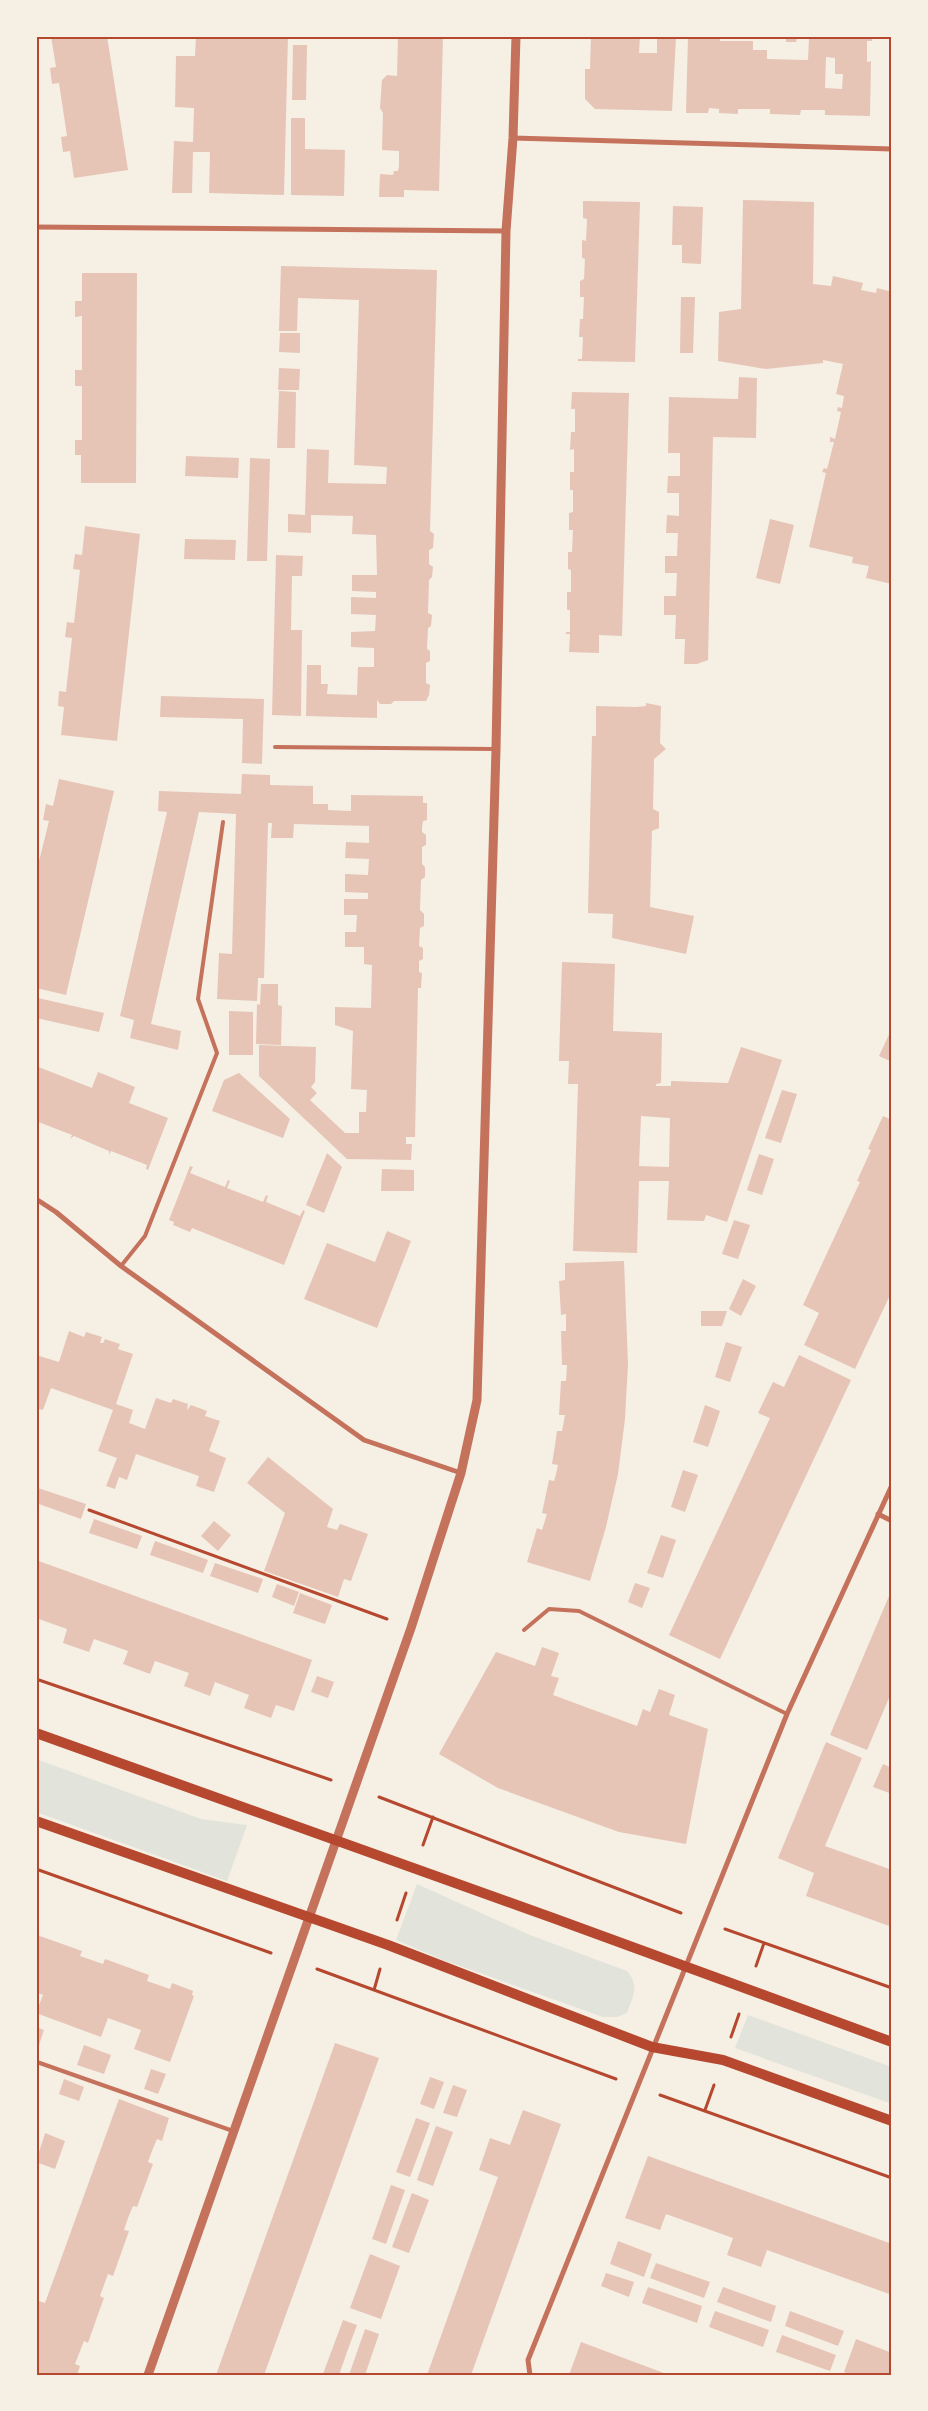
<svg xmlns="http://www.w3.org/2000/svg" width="928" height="2411" font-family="Signika,sans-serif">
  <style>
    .green { fill: #e2e4dc }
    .building { fill: #e6c5b7; fill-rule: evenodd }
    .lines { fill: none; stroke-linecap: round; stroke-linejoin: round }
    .path { stroke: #b5482f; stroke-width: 3 }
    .service { stroke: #c5725c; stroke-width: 4 }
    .minor { stroke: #c5725c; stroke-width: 5 }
    .tertiary { stroke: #c5725c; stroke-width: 9 }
    .secondary { stroke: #b5482f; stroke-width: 10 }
    .neatline { fill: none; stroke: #b5482f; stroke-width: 2 }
  </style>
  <rect width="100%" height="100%" fill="#f6efe4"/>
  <!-- green -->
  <path class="green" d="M36 1759 201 1819 247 1825 227 1881 36 1812Z
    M417 1884 530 1935 627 1971C640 1986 633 1996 627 2013L617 2017H603L443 1960 396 1940Z
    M748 2015 892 2067V2104L735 2048Z"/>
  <!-- building -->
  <path class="building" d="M51 36H107L128 170 74 178 70 151 63 152 61 137 67 136 59 83 52 84 50 68 56 67Z
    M196 36H288L284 195 209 193 210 152H193L192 193H172L174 141 193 142 194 108 175 107 176 56H195Z
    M398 36H443L439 191 404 190V197H379L380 174 393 175 394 171H398L399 166V151L382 150 383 113 380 108 382 80 387 75 397 76Z
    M591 36H640L639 53H657V38H676L672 111 595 109 585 99V69H590Z
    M688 36H720V41H753V50H767V59L808 60 809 38H797L796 42H786V36H872V41H867V62L871 61 870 116 825 115V110H801L800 115 770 114V109H738V114L719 113V109L709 108 708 113H686ZM826 57 835 58V74H843L842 89 825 88Z
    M293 45H307L306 100H292Z
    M291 118H305V149L345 150 344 196 291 195Z
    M743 200 814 202 813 284 831 286 833 276 863 283 861 290 876 293 877 288 892 292V584L866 578 869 566 852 563 853 557 809 547 826 473 822 472 824 468 827 469 834 442H830V437L835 439 841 412 837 411 838 407 842 408 844 396 836 394 843 364 823 360V363L766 369 718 361 719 312 741 309Z
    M583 201 640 202 635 362 578 361V359H582L583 337H579L580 319H583L584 297H580V281L584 279 585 259 582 258V240L586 241 587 219 583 218Z
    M673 206 703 207 701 264 682 263V245H672Z
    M281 266 437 270 430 531 434 534 433 548 429 550V564L433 567 432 577 429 580 428 613 432 615 431 626 428 628 427 649 430 651V661L426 663V683L430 685 429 695 426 701H394L391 704H380L377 700V718L306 716 307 665H321V684H328L327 694 357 695 358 667H374V648L351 647V632L375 631 376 615 351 614V597L376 598V592L352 591V575H377L376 535 352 534 353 516 311 515V533L288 532V514L305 515 307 449 329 450 328 483 386 484 387 467 354 465 359 300 298 298 297 331H279Z
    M82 273H137L136 483H81V455H75V440H82V386H75V370H82V316L75 317V301H82Z
    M681 297H695L693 353H680Z
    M280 333H300V353L279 352Z
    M279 368 300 369 299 390H278Z
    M739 377 757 378 756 438 713 437 708 660 697 664H684L685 639H675L676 615H664V596H676L677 573H665V556H677L678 533H666L667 515 679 516V493H667L668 476H680V453H668L669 397 738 399Z
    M279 391 296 392 295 448H277Z
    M572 392 629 393 622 636 599 635V653L569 652 570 634H566V632H570V610H567V592H571V570L568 569V552H572L573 530H569V513L573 512V490H570V472H574V449L570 450 571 432H575V409H571Z
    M186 456 239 458 238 478 185 476Z
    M250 458 270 459 267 561H247Z
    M770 519 794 525 780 584 756 578Z
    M85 526 140 534 117 741 61 735 64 707 58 706 59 691 66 692 72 638 65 637 67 622 74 623 80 570 73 569 75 554 82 555Z
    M185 539 236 540 235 560 184 559Z
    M276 555 303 556 302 576H292L291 630H302L301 716 272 715Z
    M161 696 264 699 262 764 242 763 243 719 160 717Z
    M646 703 661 706 660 743 666 749 654 759 653 809 659 812V828L652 831 650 907 694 916 686 954 612 938 613 914 588 913 592 736H596V706L636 707 646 706Z
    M242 774 270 775V785L313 786V804H328V810L351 811V795L423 796V803H427V820L423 821 422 828V832L426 835V845L422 847V864L425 867V877L421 880 420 910 424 914V926L420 928 419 946 423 948V959L419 961V972L422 973 421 988H418L415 1137H406V1144H412L411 1160 347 1159 259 1076V1045L316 1047 315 1082 311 1087 317 1093 310 1100 345 1133H359V1112H366L367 1090 351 1089 353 1031 335 1025V1007L371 1008 372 965 364 964V947H345V932H356L357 915H344V899H368V893L345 892V874L368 875 369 859 345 858 346 842 369 843V826L294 824 293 838H271L272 823H268L264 978H258L257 1001 217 999 219 953 232 954 236 814 199 812 151 1024 181 1031 178 1050 130 1038 134 1020 120 1016 167 812 158 811 159 791 241 794Z
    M59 779 114 791 66 995 36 988V873L49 821 43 820 46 804 53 806Z
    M562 962 615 964 613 1031 662 1033 661 1083 656 1084V1086H671V1081L728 1083 741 1047 782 1060 727 1222 706 1215 704 1221 667 1220 669 1181H639L637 1253 573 1251 578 1084H568L569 1061H559ZM641 1116 670 1118 669 1167 639 1166Z
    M261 984H278V1005L282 1006 281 1045 256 1044 257 1004 260 1005Z
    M38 998 104 1013 99 1032 36 1018Z
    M229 1011 253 1012V1055H229Z
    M892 1028V1062L879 1056Z
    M36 1066 92 1088 98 1072 135 1087 129 1103 168 1118 148 1170 146 1169 147 1165 111 1151 109 1155V1151L74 1136 70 1139 72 1135 36 1121Z
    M239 1073 290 1119 283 1138 212 1111 224 1080Z
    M782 1090 797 1094 781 1143 765 1138Z
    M883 1116 892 1120V1291L855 1369 804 1345 819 1313 803 1305 860 1182 857 1181 871 1150 868 1149Z
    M327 1153 342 1167 324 1213 306 1205Z
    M759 1154 774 1159 762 1195 747 1190Z
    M190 1166 193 1167 190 1173 225 1187 228 1180 230 1181 227 1188 263 1202 266 1195 268 1196 266 1202 300 1216 303 1210 305 1211 284 1265 192 1228 190 1232 173 1225 174 1222 169 1220Z
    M382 1169 414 1170V1191H381Z
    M734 1220 750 1225 738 1259 722 1254Z
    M387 1231 411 1241 377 1328 304 1299 327 1243 375 1262Z
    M624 1261 628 1364 625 1419 618 1474 606 1527 590 1581 527 1562 537 1528 542 1530 547 1514 542 1513 549 1480 554 1481 556 1474 558 1465 552 1464 555 1445 557 1431H562L565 1415H559L561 1381H566L567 1365H562L561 1331H566V1314L561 1315 559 1281 565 1280V1263Z
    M743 1279 756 1286 741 1316 729 1309Z
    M701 1311H727L722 1326H701Z
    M69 1331 84 1337 86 1332 102 1337 100 1343H103L105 1339 120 1344 118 1349 133 1354 116 1404 133 1410 129 1423 145 1429 156 1398 171 1403 173 1399 188 1404 187 1410 191 1405 207 1411 205 1416 220 1421 209 1451 226 1458 214 1492 196 1486 199 1476 136 1454 127 1480 119 1477 115 1489 106 1486 117 1458 98 1451 113 1410 51 1388 43 1410 36 1408V1355L59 1362Z
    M726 1342 742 1347 730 1382 715 1377Z
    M799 1355 851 1380 720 1659 669 1635 770 1418 758 1413 773 1382 784 1387Z
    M705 1405 720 1411 708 1447 693 1442Z
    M268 1457 333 1509 327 1527 337 1530 340 1524 368 1534 351 1581 344 1579 338 1597 264 1571 285 1513 247 1483Z
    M683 1470 698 1475 685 1512 671 1507Z
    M38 1488 86 1504 81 1519 36 1503Z
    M94 1519 142 1536 137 1549 89 1533Z
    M214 1521 231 1535 218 1551 201 1536Z
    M661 1535 676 1540 663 1578 647 1573Z
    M155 1541 208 1560 203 1573 150 1555Z
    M36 1560 312 1660 294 1711 276 1705 271 1718 244 1708 249 1695 215 1682 210 1696 184 1686 189 1673 155 1661 150 1674 123 1664 128 1651 94 1639 89 1652 63 1643 67 1629 36 1618Z
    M215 1563 263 1579 258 1593 210 1576Z
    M635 1583 650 1588 642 1608 628 1602Z
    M277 1584 299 1592 294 1606 272 1597Z
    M892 1589V1699L889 1698 867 1750 830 1735Z
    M300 1593 332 1605 325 1624 293 1613Z
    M542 1647 559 1653 551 1676 559 1678 553 1695 637 1726 643 1709 650 1712 659 1689 675 1695 669 1715 708 1729 686 1844 619 1832 498 1788 439 1754 496 1652 535 1666Z
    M317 1676 334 1682 328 1698 311 1692Z
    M826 1742 862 1758 825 1846 892 1870V1927L806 1896 814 1873 778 1858Z
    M883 1764 892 1768V1794L873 1787Z
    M37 1935 82 1951 80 1956 103 1964 105 1959 149 1975 147 1981 170 1989 172 1983 193 1991 192 1995 194 1996 170 2062 134 2049 141 2030 108 2018 101 2037 36 2013 43 1995 36 1992Z
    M36 2027 44 2030 37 2051H36Z
    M335 2043 379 2058 342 2160 264 2375H216Z
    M84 2045 111 2055 104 2074 77 2065Z
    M151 2069 166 2074 158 2094 144 2089Z
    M430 2077 444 2082 434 2109 420 2104Z
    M64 2079 84 2087 79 2101 59 2094Z
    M453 2085 467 2090 457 2117 443 2113Z
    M119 2099 169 2118 162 2141 157 2139 152 2151 148 2162 153 2164 137 2207 133 2206 128 2218 124 2230 129 2231 113 2276 108 2274 100 2296 104 2298 96 2320 88 2343 84 2341 75 2364 80 2366 77 2375H36V2300L45 2303Z
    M523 2110 561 2124 476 2361 471 2375H427L498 2177 479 2170 490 2138 510 2145Z
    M416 2118 430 2123 410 2177 396 2172Z
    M436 2126 453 2132 433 2186 417 2180Z
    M45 2133 65 2141 55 2169 36 2162Z
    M648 2156 892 2244V2295L767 2250 761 2267 727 2255 733 2238 666 2214 660 2230 625 2218Z
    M391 2185 405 2190 386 2244 372 2239Z
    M412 2193 429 2200 409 2253 392 2247Z
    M618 2241 652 2254 644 2277 610 2264Z
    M370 2254 400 2266 381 2319 350 2308Z
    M656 2263 710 2282 704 2298 650 2278Z
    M606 2273 634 2282 629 2297 601 2286Z
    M648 2287 702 2306 697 2323 642 2303Z
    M723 2287 776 2306 771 2322 717 2302Z
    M715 2311 769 2330 763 2347 709 2327Z
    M790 2311 844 2331 838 2346 785 2326Z
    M343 2320 357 2325 347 2352 339 2375 323 2374Z
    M365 2329 379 2334 365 2375H349Z
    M782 2335 836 2355 830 2371 776 2352Z
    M856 2339 892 2353V2375H851L844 2372Z
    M581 2342 669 2375H569Z"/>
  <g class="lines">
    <!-- path -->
    <path class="path" d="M89 1510 387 1619
      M36 1679 331 1780
      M379 1797 681 1913
      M423 1845 433 1817
      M36 1869 271 1953
      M397 1920 406 1893
      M725 1929 892 1988
      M756 1966 764 1943
      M317 1969 616 2079
      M374 1990 380 1969
      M731 2037 739 2014
      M660 2095 892 2178
      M705 2110 714 2085"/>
    <!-- service -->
    <path class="service" d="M275 747 495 749
      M121 1266 145 1236 217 1053 198 999 223 822
      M524 1630 549 1609 579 1611 787 1714
      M36 2064 37 2062 233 2131"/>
    <!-- minor -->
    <path class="minor" d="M513 138 892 149
      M36 227 506 231
      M36 1199 56 1212 121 1266 364 1440 461 1473
      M878 1514 892 1521
      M530 2375 528 2360 787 1714 892 1485"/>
    <!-- tertiary -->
    <path class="tertiary" d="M148 2375 411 1628 461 1473 477 1400 496 749 506 231 513 138 516 36"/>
    <!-- secondary -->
    <path class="secondary" d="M36 1733 553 1918 892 2042
      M36 1821 388 1945 652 2047 723 2060 892 2121"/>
  </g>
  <!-- border -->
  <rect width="928" height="2411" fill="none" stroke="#f6efe4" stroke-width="75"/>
  <rect x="38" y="38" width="852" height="2336" class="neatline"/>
</svg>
